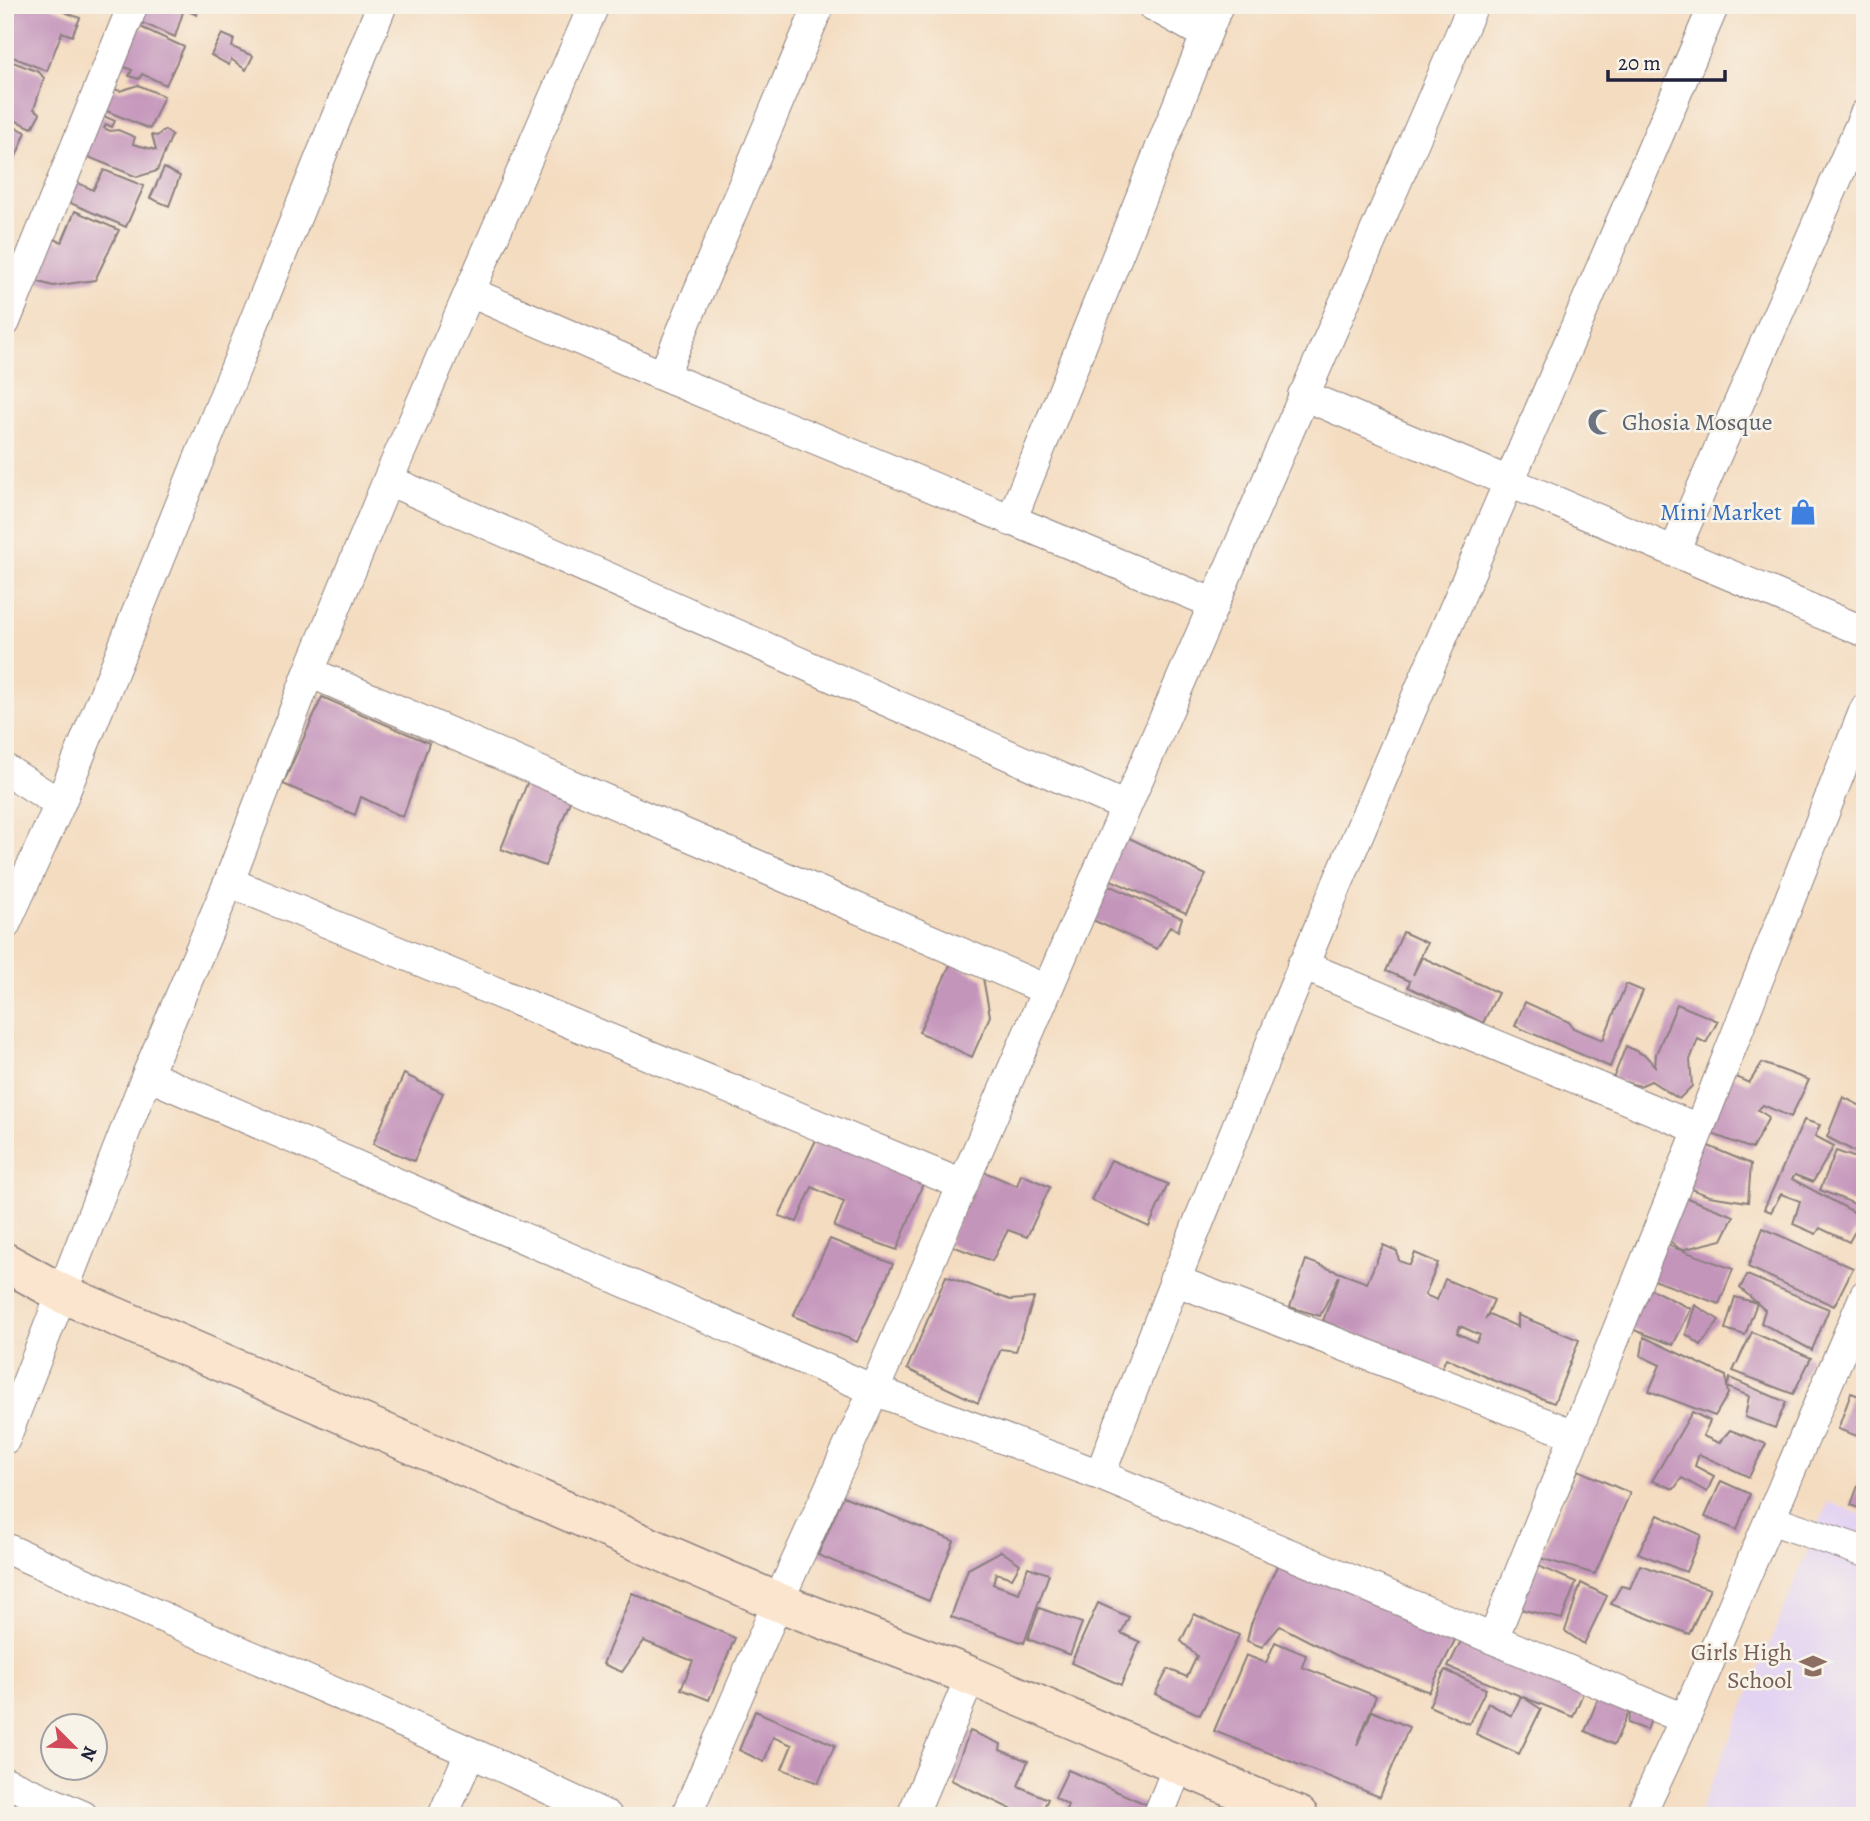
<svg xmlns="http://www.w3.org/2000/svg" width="1870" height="1821" font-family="Alegreya,serif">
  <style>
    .built { fill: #e3d3f2 }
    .building { fill: #c495bb; fill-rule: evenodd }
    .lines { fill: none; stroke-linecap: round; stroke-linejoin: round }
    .street-casing { stroke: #8b7f7e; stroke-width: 32 }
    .secondary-casing { stroke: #8b7f7e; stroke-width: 41 }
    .street { stroke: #fff; stroke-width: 30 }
    .secondary { stroke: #fbe5cf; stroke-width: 38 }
    .labels { text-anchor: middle; stroke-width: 5; stroke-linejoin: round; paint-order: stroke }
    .worship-label { font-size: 24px; fill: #5b616d; stroke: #f7f3e8; text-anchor: start }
    .shop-label { font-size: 24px; fill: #366cbe; stroke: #f7f3e8; text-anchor: end }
    .education-label { font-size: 24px; fill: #785e54; stroke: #f7f3e8; text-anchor: end }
  </style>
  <rect width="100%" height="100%" fill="#f7f3e8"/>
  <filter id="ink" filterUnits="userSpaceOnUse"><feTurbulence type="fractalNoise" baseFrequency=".0143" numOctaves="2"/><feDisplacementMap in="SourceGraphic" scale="14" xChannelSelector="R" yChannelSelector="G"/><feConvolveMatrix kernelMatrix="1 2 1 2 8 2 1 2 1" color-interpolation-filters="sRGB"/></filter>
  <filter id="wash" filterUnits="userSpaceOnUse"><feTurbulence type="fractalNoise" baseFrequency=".00686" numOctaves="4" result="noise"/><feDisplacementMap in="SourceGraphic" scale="28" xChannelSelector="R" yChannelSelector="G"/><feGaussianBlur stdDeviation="1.57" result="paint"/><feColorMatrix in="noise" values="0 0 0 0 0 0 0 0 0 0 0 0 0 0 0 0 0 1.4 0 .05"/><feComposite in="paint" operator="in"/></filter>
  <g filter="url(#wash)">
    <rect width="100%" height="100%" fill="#f4dcc0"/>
    <!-- built -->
    <path class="built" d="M1828 1502 1865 1516V1816H1698Z"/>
    <g id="blocks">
      <!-- building -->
      <path class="building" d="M5 5H46L80 18 72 36 62 32 47 71 5 54Z
        M141 5H199L197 15 184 9 175 37 135 20Z
        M134 24 184 47 166 85 142 74 139 79 129 76 132 70 115 63Z
        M222 34 234 39 232 47 253 56 246 70 231 59 229 65 211 55Z
        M5 59 39 72 44 78 34 109 40 113 32 128 5 116Z
        M138 85 164 96 150 129 97 107 106 86 120 91Z
        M97 113 115 121 112 127 106 124 104 128 110 131 118 130 135 137 133 144 156 150 152 135 157 136 164 130 172 135 157 171 137 177 81 154Z
        M5 123 26 132 13 164 5 161Z
        M164 168 180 176 169 206 150 198Z
        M104 170 144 186 126 227 68 202 74 181 93 190Z
        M75 211 119 230 95 280 53 286 32 280 48 237 62 242Z
        M322 697 429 743 403 817 361 797 355 815 283 784Z
        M528 781 570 801 545 866 501 849Z
        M1121 834 1206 875 1186 913 1104 877Z
        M1102 882 1182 918 1178 931 1170 926 1157 949 1086 917Z
        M1403 932 1427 943 1413 975 1422 957 1498 993 1483 1023 1408 987 1410 981 1386 971Z
        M951 963 983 978 990 1016 972 1057 919 1032Z
        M1626 984 1643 991 1610 1067 1515 1026 1525 1002 1569 1022 1573 1028 1603 1040Z
        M1677 1004 1718 1021 1706 1043 1698 1039 1690 1060 1692 1086 1679 1099 1651 1081 1640 1086 1613 1079 1626 1046 1646 1056 1655 1066 1656 1054Z
        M1762 1063 1809 1080 1791 1117 1763 1105 1758 1110 1769 1117 1752 1149 1699 1129 1725 1072 1749 1083Z
        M404 1074 443 1093 414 1161 373 1144Z
        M1843 1097 1865 1108V1157L1827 1137Z
        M1804 1120 1820 1125 1815 1136 1834 1146 1813 1182 1795 1175 1792 1179 1863 1217 1849 1242 1820 1228 1816 1234 1793 1224 1800 1201 1781 1194 1771 1212 1764 1209Z
        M819 1134 925 1178 897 1250 834 1227 844 1202 812 1187 797 1222 779 1216Z
        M1699 1142 1751 1164 1748 1202 1709 1196 1683 1186Z
        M1836 1151 1865 1161V1208L1820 1190Z
        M1111 1160 1168 1184 1149 1227 1091 1200Z
        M980 1170 1017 1186 1021 1174 1050 1187 1027 1237 1008 1230 992 1261 947 1244Z
        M1679 1195 1734 1216 1722 1240 1681 1250 1733 1269 1719 1304 1648 1278 1662 1243 1681 1250 1663 1236Z
        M1763 1228 1853 1268 1834 1306 1748 1267Z
        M830 1239 893 1264 857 1342 793 1316Z
        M1383 1245 1397 1251 1399 1261 1410 1265 1415 1253 1438 1263 1425 1295 1437 1300 1445 1279 1494 1300 1485 1320 1489 1314 1518 1327V1315L1579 1340 1554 1403 1493 1380 1446 1358 1441 1370 1323 1321 1339 1276 1320 1316 1290 1307 1306 1260 1367 1283ZM1460 1326 1480 1335 1476 1342 1457 1333Z
        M1747 1275 1829 1309 1812 1350 1761 1323 1765 1310 1740 1288Z
        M946 1276 1010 1300 1034 1298 1016 1351 1001 1349 978 1403 907 1369Z
        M1643 1285 1691 1309 1673 1345 1626 1327Z
        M1735 1297 1757 1303 1745 1335 1725 1329Z
        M1695 1305 1719 1320 1701 1345 1686 1334Z
        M1752 1332 1811 1358 1793 1394 1733 1371Z
        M1644 1337 1726 1376 1727 1387 1730 1378 1786 1402 1775 1428 1745 1417 1749 1396 1727 1387 1728 1394 1715 1416 1649 1391 1660 1365 1641 1356Z
        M1851 1393 1865 1398V1425L1860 1437 1838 1429Z
        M1692 1412 1710 1421 1703 1436 1719 1443 1730 1430 1766 1444 1749 1477 1699 1454 1695 1466 1714 1476 1707 1492 1682 1478 1674 1489 1652 1481Z
        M1578 1470 1630 1493 1595 1574 1540 1558Z
        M1721 1481 1750 1494 1737 1530 1705 1517Z
        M1859 1483 1865 1485V1511L1851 1505Z
        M843 1496 954 1541 929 1601 818 1555Z
        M1658 1515 1701 1535 1686 1572 1638 1553Z
        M1001 1551 1020 1564 1012 1578 996 1573 993 1584 1019 1593 1028 1567 1049 1574 1024 1643 951 1617 968 1569Z
        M1280 1559 1459 1632 1429 1692 1338 1656 1280 1626 1262 1647 1247 1641 1251 1624Z
        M1531 1563 1576 1582 1562 1619 1512 1607Z
        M1640 1565 1710 1589 1689 1634 1611 1604 1621 1586 1630 1588Z
        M1581 1583 1607 1596 1584 1644 1565 1631Z
        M632 1593 735 1638 709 1700 681 1689 693 1661 644 1641 622 1672 603 1664Z
        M1098 1603 1129 1617 1121 1633 1140 1642 1121 1685 1071 1663Z
        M1039 1608 1082 1623 1070 1655 1028 1639Z
        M1194 1614 1239 1635 1200 1715 1155 1694 1168 1669 1187 1677 1197 1656 1181 1641Z
        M1465 1633 1586 1686 1573 1717 1448 1667Z
        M1275 1642 1306 1655 1302 1667 1376 1696 1357 1745 1372 1711 1409 1727 1380 1797 1214 1731 1246 1655 1266 1663Z
        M1445 1670 1486 1689 1469 1724 1429 1706Z
        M1602 1689 1633 1702 1614 1745 1585 1731Z
        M1521 1696 1541 1709 1519 1754 1476 1734 1488 1703 1512 1716Z
        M1633 1702 1654 1712 1647 1730 1628 1723Z
        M755 1711 835 1745 818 1783 782 1769 792 1745 773 1737 764 1762 739 1750Z
        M970 1731 1001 1744 1000 1750 1028 1761 1018 1786 1048 1799 1040 1816H1025L951 1780Z
        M1068 1770 1148 1805 1143 1816H1063L1068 1805 1055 1797Z"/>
    </g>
  </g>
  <g filter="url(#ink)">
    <use href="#blocks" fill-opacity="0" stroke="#8b7f7e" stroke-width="2"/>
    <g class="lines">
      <!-- street casing -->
      <g class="street-casing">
        <path id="street" d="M1152 5 1206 35
          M470 292 663 376 1213 603
          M5 322 133 5
          M663 376 819 5
          M1303 395 1865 632
          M388 480 1126 807
          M1011 521 1218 5
          M1674 552 1865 114
          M309 672 1047 990
          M5 769 60 804
          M229 882 963 1185
          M5 925 60 804 381 7 379 5
          M1302 965 1699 1129
          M147 1075 874 1390 1100 1475 1685 1719
          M1174 1280 1575 1435
          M5 1439 147 1075 229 882 309 672 388 480 594 5
          M1100 1475C1288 978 1506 494 1714 5
          M1770 1519 1865 1552
          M5 1548 470 1752 607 1816
          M1493 1639 1699 1129 1865 709
          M5 1782 83 1816
          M443 1816 470 1752
          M686 1816 778 1602 874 1390 1473 5
          M912 1816 971 1676
          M1158 1816 1179 1764
          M1640 1816 1685 1719 1865 1295"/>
      </g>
      <!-- secondary casing -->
      <g class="secondary-casing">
        <path id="secondary" d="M5 1262 61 1293 778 1602 971 1676 1299 1816"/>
      </g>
      <!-- street -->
      <use href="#street" class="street"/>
      <!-- secondary -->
      <use href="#secondary" class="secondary"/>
    </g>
  </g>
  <!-- icons -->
  <defs>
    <g id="mosque-bare" transform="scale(2.1)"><path d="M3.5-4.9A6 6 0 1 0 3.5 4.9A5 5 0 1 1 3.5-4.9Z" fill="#6b7280" stroke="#f7f3e8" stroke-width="2.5" paint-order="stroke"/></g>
    <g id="shop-bare" transform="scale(2.1)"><path d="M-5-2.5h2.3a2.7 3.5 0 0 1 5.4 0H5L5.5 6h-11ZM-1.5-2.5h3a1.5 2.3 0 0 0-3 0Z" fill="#3f7fe0" stroke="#f7f3e8" stroke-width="2.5" paint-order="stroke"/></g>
    <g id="university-bare" transform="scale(2.1)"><path d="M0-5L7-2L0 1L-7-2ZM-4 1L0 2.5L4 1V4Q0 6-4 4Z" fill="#8d6e63" stroke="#f7f3e8" stroke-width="2.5" paint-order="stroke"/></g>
  </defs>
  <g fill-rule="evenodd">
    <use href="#mosque-bare" x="1601" y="422"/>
    <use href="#shop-bare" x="1803" y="512"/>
    <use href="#university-bare" x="1813" y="1666"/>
  </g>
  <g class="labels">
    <!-- worship labels -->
    <g class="worship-label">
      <text x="1622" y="430">Ghosia Mosque</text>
    </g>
    <!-- shop labels -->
    <g class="shop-label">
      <text x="1782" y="520">Mini Market</text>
    </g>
    <!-- education labels -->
    <g class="education-label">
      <text x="1792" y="1660">Girls High<tspan x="1792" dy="28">School</tspan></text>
    </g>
  </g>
  <!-- margin -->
  <rect width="1870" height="1821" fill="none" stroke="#f7f3e8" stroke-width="28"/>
  <!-- north arrow -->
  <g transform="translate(74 1747) rotate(114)"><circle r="33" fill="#f7f3e8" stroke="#a29fa3" stroke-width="2"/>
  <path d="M0-5L12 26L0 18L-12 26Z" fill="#d1495b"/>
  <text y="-10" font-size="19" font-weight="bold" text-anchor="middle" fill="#22223b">N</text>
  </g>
  <!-- scale -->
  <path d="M1608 70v10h117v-10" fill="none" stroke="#22223b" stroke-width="3.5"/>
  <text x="1618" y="70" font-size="21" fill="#22223b" stroke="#f7f3e8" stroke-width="5" paint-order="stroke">20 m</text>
</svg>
